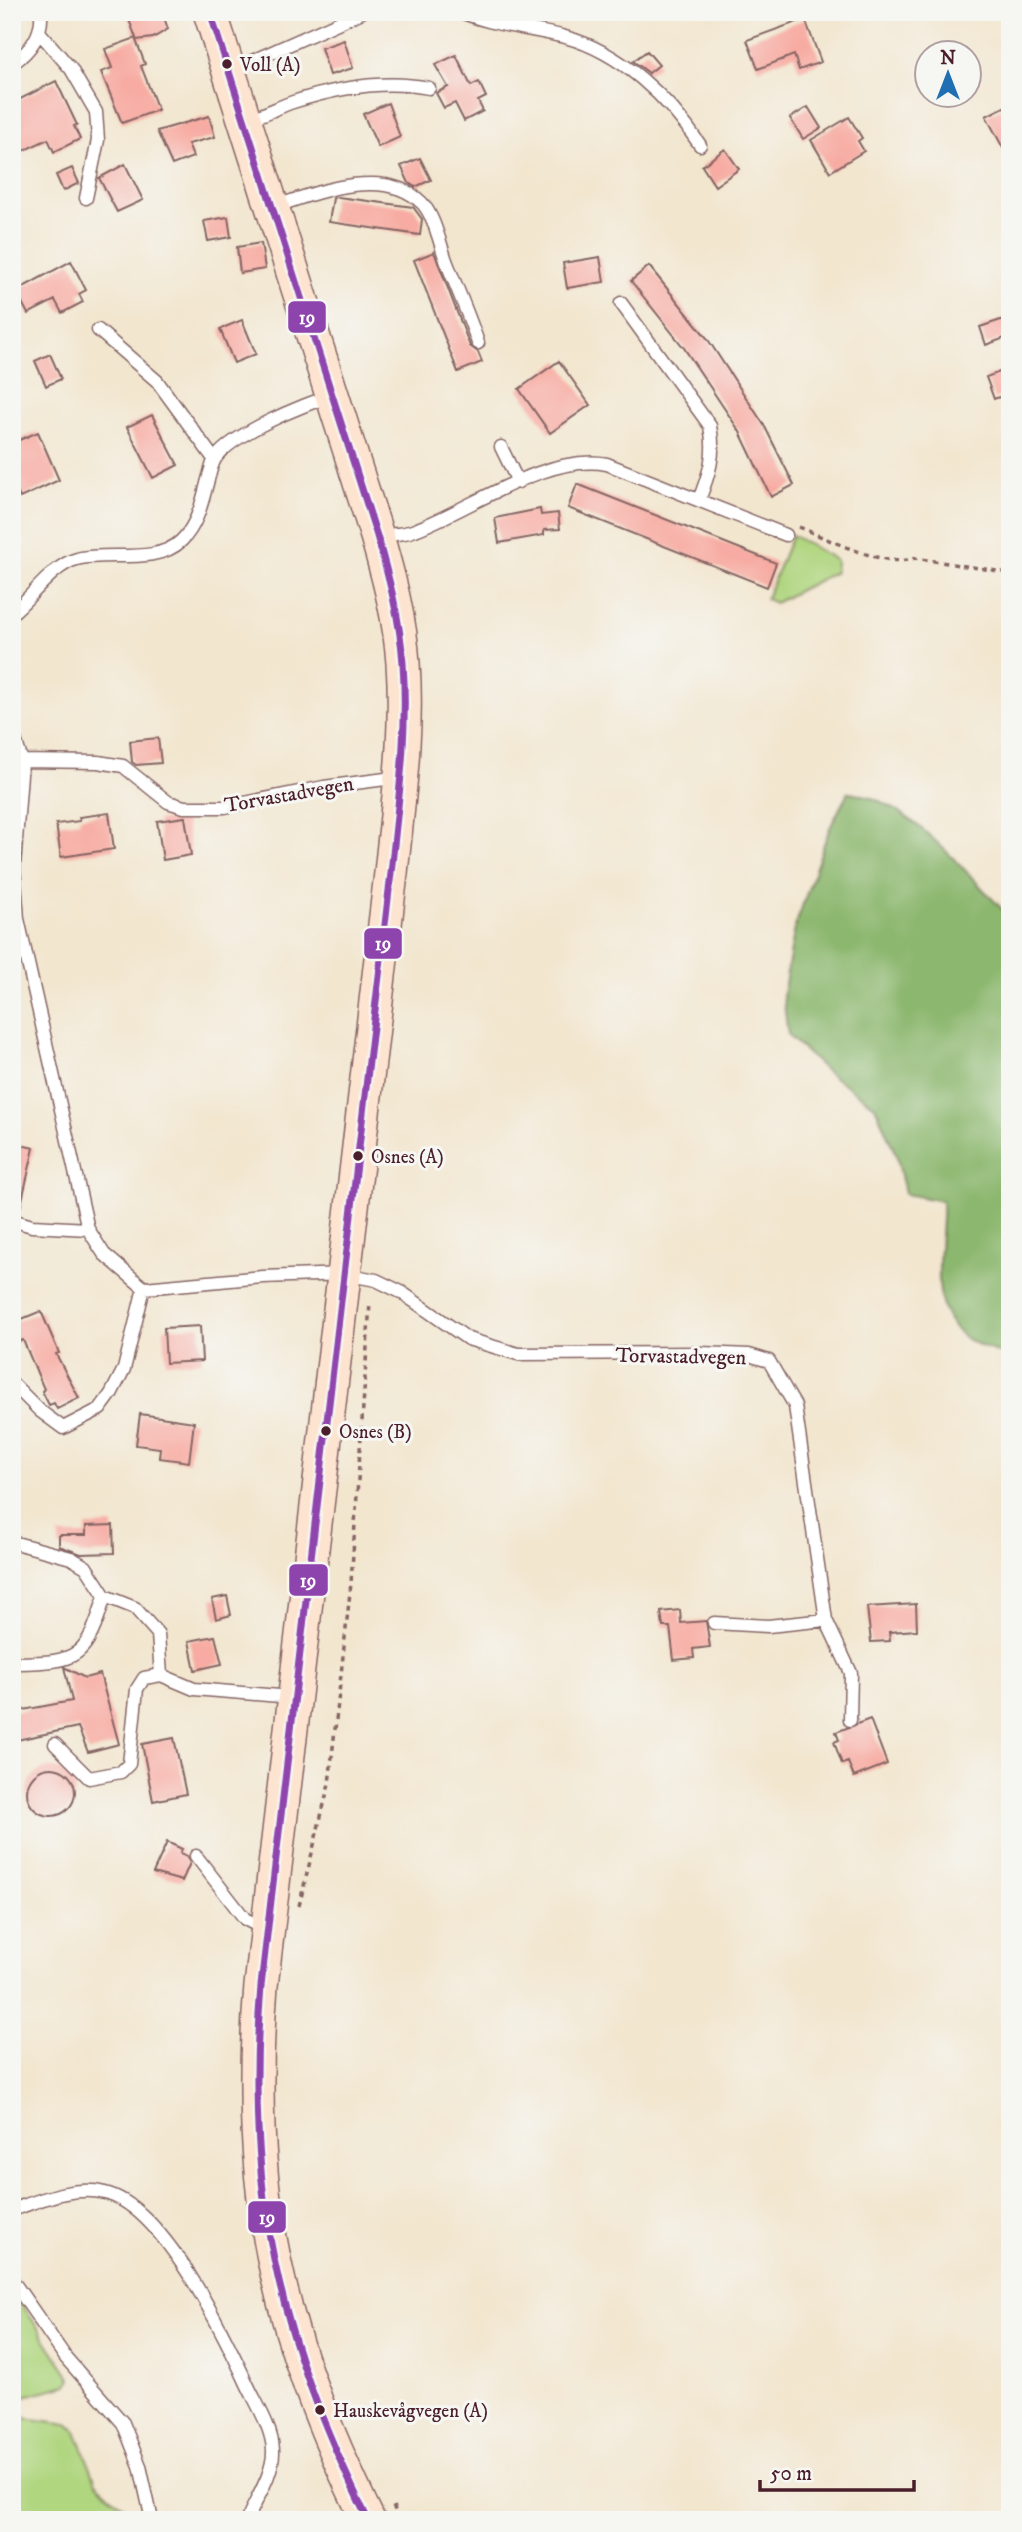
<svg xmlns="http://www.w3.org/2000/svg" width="1022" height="2532" font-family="'IM FELL DW Pica',serif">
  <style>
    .green { fill: #b0d680; stroke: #7d7a56; stroke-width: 2 }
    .forest { fill: #8cb76e; stroke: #6b6b4c; stroke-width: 2 }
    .building { fill: #f7aba2 }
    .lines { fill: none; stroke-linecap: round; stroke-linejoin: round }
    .lane-casing { stroke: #856564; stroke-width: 15 }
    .secondary-casing { stroke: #856564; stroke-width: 36 }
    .path { stroke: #856564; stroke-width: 3.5; stroke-dasharray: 5 5; stroke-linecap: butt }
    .lane { stroke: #fff; stroke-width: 12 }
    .secondary { stroke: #fde4d1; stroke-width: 33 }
    .bus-1-casing { stroke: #f6f6f2; stroke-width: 12 }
    .bus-1 { stroke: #8e44ad; stroke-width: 7 }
    .bus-dot { fill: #4a1f2b; stroke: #f6f6f2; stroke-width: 2.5 }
    .labels { text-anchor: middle; stroke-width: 6; stroke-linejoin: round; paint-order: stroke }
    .bus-label { font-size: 19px; fill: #4a1f2b; stroke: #f6f6f2; text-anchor: start }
    .street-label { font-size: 21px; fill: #4a1f2b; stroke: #f6f6f2 }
    .line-badge { stroke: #f6f6f2; stroke-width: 2.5 }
    .badge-label { font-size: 19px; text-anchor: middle; font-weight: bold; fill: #fff }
  </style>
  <rect width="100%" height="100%" fill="#f6f6f2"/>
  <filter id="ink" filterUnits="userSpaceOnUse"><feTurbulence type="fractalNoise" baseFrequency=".0143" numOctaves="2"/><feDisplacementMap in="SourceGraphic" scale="14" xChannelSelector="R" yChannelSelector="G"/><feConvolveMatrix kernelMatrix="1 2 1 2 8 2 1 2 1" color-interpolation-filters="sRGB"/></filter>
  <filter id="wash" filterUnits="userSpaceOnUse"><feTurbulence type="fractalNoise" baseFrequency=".00686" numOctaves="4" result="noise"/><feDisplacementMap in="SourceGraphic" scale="28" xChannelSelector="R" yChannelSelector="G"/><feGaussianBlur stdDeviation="1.57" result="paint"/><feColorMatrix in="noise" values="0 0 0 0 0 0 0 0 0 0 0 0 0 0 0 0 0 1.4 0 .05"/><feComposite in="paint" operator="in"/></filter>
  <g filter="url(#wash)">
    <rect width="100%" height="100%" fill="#f2e6cf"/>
    <!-- green -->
    <path class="green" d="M792 535 836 560 835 572 775 603 766 599Z
      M12 2298 23 2306 71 2378 68 2385 20 2397 12 2404Z
      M12 2410 24 2418 68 2424 76 2431 96 2482 138 2520H12Z"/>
    <!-- forest -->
    <path class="forest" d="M848 792C907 798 962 869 1002 909L1010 926V1357C996 1351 976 1346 964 1337 923 1305 945 1244 942 1201L905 1194 897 1157 875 1106 827 1072 788 1035 783 995 795 927 829 830Z"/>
    <g id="blocks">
      <!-- building -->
      <path class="building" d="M126 12H162L168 29 153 38 136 40 145 64 141 66 158 110 122 123 101 72 112 68 105 49 136 38Z
        M805 19 821 62 799 70 794 55 758 69 747 40Z
        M344 40 353 68 330 75 321 48Z
        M647 51 659 65 649 73 633 61Z
        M456 55 471 86 479 82 486 97 478 101 483 111 464 121 455 103 444 108 436 93 448 87 435 65Z
        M56 81 77 125 74 126 80 139 54 152 48 139 12 156V103Z
        M388 103 400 137 378 147 363 114Z
        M1010 104V161L986 116Z
        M808 107 821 128 803 139 790 118Z
        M209 116 215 137 188 144 193 157 172 165 157 131Z
        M849 117 862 138 858 141 864 151 830 172 811 140Z
        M725 149 739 169 715 186 702 166Z
        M420 158 431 180 415 187 409 183 401 166Z
        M125 164 143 200 117 212 99 178Z
        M72 168 79 183 63 191 56 175Z
        M338 197 413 207 422 219 420 235 329 222 333 198Z
        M228 217 231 237 208 241 204 221Z
        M261 243 265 269 240 273 237 247Z
        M434 252 470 346 478 352 482 362 458 372 414 260Z
        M600 257 604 282 567 288 563 263Z
        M71 261 86 290 79 294 83 302 62 313 55 300 28 314 16 291Z
        M649 266 707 338 764 425 794 485 771 497 740 432 684 348 631 281Z
        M1010 317V336L986 345 980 327Z
        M242 320 256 354 234 363 220 329Z
        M50 354 61 379 46 386 35 361Z
        M559 361 590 405 550 433 519 389Z
        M1005 370 1010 393 994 399 986 377Z
        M152 415 178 465 153 478 127 427Z
        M38 432 59 480 20 498 12 481V443Z
        M577 484 776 563 767 587 568 508Z
        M540 509 541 515 558 513 560 529 544 530V535L499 543 495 518Z
        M158 738 161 763 136 765 132 762 130 741Z
        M109 813 114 849 61 857 56 824 80 821 79 817Z
        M185 817 191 855 163 860 157 821Z
        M12 1143 34 1148 19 1213 12 1211Z
        M41 1311 59 1353 56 1354 79 1398 57 1409 54 1403 49 1405 42 1391 44 1389 23 1340 12 1344V1323Z
        M200 1326 202 1361 166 1363 164 1328Z
        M140 1414 194 1422 189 1462 159 1458 160 1448 136 1445Z
        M113 1525 114 1553 81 1554 59 1546V1535H86V1526Z
        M227 1596 231 1615 216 1619 212 1599Z
        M916 1604 917 1630 889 1632 890 1641 871 1642 867 1607Z
        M680 1610 681 1623 706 1621 710 1647 693 1649 694 1658 674 1660 670 1627H663L661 1612Z
        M215 1636 222 1664 195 1670 189 1641Z
        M64 1667 85 1678 100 1674 119 1744 88 1752 78 1727 12 1741V1712L72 1701Z
        M870 1719 887 1764 854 1777 848 1762 842 1764 834 1742 839 1740 836 1732Z
        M174 1738 186 1794 153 1801 142 1744Z
        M27 1792a24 24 0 1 1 48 0a24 24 0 1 1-48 0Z
        M167 1842 182 1849 180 1853 187 1856 190 1863 182 1881 153 1873Z"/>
    </g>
  </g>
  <g filter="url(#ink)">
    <use href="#blocks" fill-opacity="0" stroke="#856564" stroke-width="2"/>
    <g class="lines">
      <!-- lane casing -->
      <g class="lane-casing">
        <path id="lane" d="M461 12C495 26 530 28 565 37 621 52 669 98 700 145
          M40 33 71 69 96 112 98 140 86 198
          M12 64C30 51 43 35 41 12
          M232 70 362 12
          M247 119C263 116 278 107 293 102 336 88 384 79 429 88
          M274 207C315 193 385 165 422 203 435 217 440 245 447 263 457 289 469 315 478 343
          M621 303 710 426C716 455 709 474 699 500
          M98 330 157 381 214 459
          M501 447 518 482
          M377 536C389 534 404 535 415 530 471 509 546 453 607 464L786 535
          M12 613C31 598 53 565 77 559 108 551 156 565 181 541 202 521 204 488 213 463 223 437 306 403 332 396
          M12 730 22 761 14 867 18 919 88 1229 104 1254 144 1288 263 1277 345 1274 376 1280 401 1292 468 1339 518 1354 701 1353 749 1355 769 1361 795 1406 826 1620 851 1673 850 1720
          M22 761 98 762 123 766 168 802 184 807H225L324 787 401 777
          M12 1220 32 1226 88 1229
          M12 1383 40 1411 63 1428 100 1409 111 1394 124 1369 144 1288
          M12 1542 71 1558 86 1567 105 1596 135 1608 158 1634 161 1675
          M714 1623 768 1626 826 1620
          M16 1663C79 1662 86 1658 105 1596
          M161 1675 194 1689 292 1697
          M55 1744 89 1778 121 1772 129 1764 137 1689 144 1678 161 1675
          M196 1856 245 1919 264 1929
          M12 2210C41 2200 74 2185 105 2193 164 2207 224 2334 248 2386 257 2405 272 2428 273 2450 274 2473 256 2499 247 2520
          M12 2280 66 2358 123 2423 140 2466 152 2520"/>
      </g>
      <!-- secondary casing -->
      <g class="secondary-casing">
        <path id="secondary" d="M210 12 377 536C389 578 400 619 403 663 408 733 398 804 391 873L261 1986C244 2191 278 2336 368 2520"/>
      </g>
      <!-- path -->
      <path class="path" d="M799 527C826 538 889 570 915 558L1010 573
        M299 1906 329 1784 351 1583 370 1303
        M393 2506 400 2520"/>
      <!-- lane -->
      <use href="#lane" class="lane"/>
      <!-- secondary -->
      <use href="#secondary" class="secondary"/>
      <!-- bus-1 casing -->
      <g class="bus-1-casing">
        <path id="bus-1" d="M210 12 377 536C389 578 400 619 403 663 408 733 398 804 391 873L261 1986C244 2191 278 2336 368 2520"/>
      </g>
      <!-- bus-1 -->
      <use href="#bus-1" class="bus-1"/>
    </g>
  </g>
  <!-- markers -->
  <g class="bus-dot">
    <circle cx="227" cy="64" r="6"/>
    <circle cx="358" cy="1156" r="6"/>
    <circle cx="326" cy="1431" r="6"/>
    <circle cx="320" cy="2410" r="6"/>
  </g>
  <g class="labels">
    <!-- bus labels -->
    <g class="bus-label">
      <text x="240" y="71">Voll (A)</text>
      <text x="371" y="1163">Osnes (A)</text>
      <text x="339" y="1438">Osnes (B)</text>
      <text x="333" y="2417">Hauskevågvegen (A)</text>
    </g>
    <!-- street labels -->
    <g class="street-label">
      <text transform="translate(289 794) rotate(-10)" y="7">Torvastadvegen</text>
      <text transform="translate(681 1356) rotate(1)" y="7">Torvastadvegen</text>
    </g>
  </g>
  <g class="line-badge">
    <rect x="287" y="300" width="40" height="34" rx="7" fill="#8e44ad"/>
    <rect x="363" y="927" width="40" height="33" rx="7" fill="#8e44ad"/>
    <rect x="288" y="1563" width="41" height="34" rx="7" fill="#8e44ad"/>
    <rect x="247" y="2200" width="40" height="34" rx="7" fill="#8e44ad"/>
  </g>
  <g class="badge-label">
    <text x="307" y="324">19</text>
    <text x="383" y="950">19</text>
    <text x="308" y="1587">19</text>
    <text x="267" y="2224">19</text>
  </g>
  <!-- margin -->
  <rect width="1022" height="2532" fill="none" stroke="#f6f6f2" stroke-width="42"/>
  <!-- north arrow -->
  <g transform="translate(948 74)"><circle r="33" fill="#f6f6f2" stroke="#b1a0a2" stroke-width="2"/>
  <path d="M0-5L12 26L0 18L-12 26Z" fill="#1f6fb2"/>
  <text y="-10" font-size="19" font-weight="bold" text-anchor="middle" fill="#4a1f2b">N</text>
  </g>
  <!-- scale -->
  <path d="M760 2480v10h154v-10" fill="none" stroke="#4a1f2b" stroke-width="3.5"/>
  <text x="770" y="2480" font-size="21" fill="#4a1f2b" stroke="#f6f6f2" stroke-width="5" paint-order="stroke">50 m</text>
</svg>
